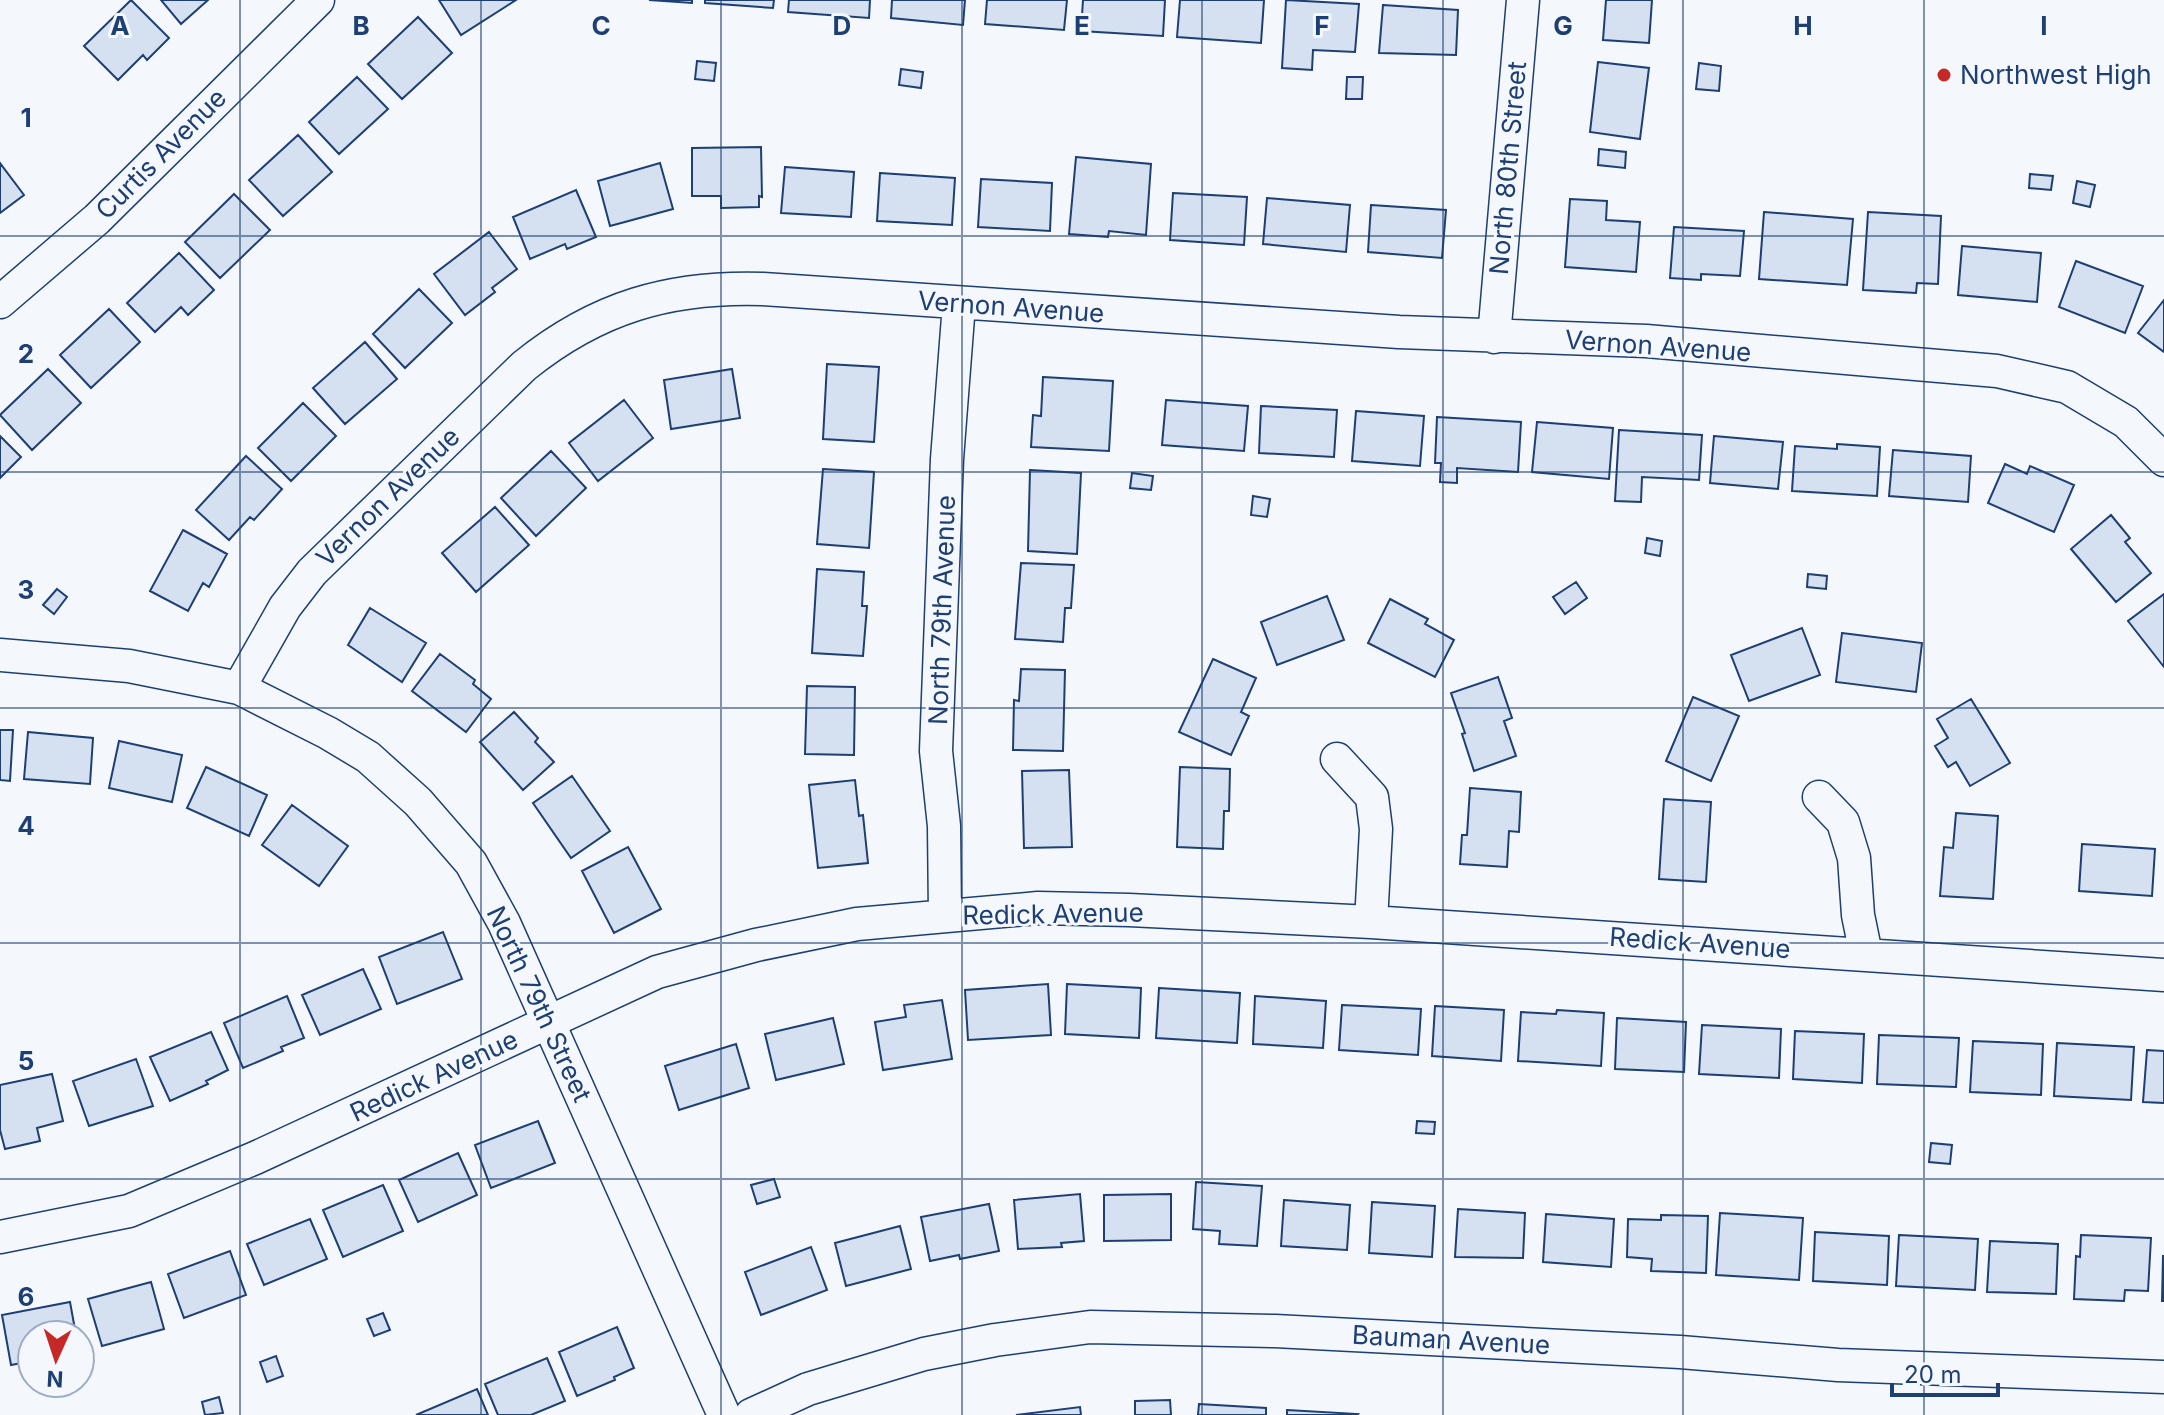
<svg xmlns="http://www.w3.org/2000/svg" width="2164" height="1415" font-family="Inter,sans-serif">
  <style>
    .building { fill: #d5e0f0; stroke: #1d3f73; stroke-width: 2 }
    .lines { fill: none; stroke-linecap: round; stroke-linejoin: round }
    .street-casing { stroke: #1d3f73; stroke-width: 35 }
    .street { stroke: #f4f7fb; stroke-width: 32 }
    .grid { fill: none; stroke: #1d3f73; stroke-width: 2; stroke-opacity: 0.55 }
    .poi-dot { fill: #c62828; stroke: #f4f7fb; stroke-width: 3 }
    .labels { text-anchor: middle; stroke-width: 6; stroke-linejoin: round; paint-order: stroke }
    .poi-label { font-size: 26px; fill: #1d3f73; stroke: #f4f7fb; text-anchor: start }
    .street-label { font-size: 26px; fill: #1d3f73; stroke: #f4f7fb }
    .grid-label { font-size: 26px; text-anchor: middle; font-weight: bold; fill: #1d3f73; stroke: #f4f7fb; stroke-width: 6; stroke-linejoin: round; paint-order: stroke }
  </style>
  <rect width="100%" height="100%" fill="#f4f7fb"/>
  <!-- building -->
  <path class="building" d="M131 0 169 38 147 60 143 55 118 80 84 46Z
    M161 0H208L181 24Z
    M439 0H516L461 35Z
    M649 0H692V3Z
    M705 0H774L773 8 705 3Z
    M789 0H870L869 18 788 12Z
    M892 0H965L963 25 891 18Z
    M987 0H1067L1064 30 985 24Z
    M1083 0H1165L1163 36 1081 31Z
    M1180 0H1264L1261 43 1177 37Z
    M1286 0 1359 4 1355 52 1313 50 1312 70 1282 68Z
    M1606 0H1652L1649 43 1603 40Z
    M1383 5 1458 10 1456 55 1379 53Z
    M418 17 452 53 402 99 368 64Z
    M697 61 716 63 714 81 695 79Z
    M1598 62 1649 68 1640 139 1590 132Z
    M1699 63 1721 66 1719 91 1696 89Z
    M901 69 923 72 921 88 899 85Z
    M357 77 388 109 339 154 309 122Z
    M1347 77H1363L1362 99H1346Z
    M298 135 332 172 283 216 249 180Z
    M761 147 762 197 759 196V207L721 208V196H692V148Z
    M1599 149 1626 152 1625 168 1598 165Z
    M1076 157 1151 164 1146 235 1109 231 1108 237 1069 234Z
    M0 163 24 195 0 213Z
    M660 163 673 209 610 226 598 181Z
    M785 167 854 172 851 217 781 213Z
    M880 173 955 178 952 225 877 221Z
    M2030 174 2053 176 2051 190 2029 188Z
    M981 179 1052 183 1050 231 978 227Z
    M2077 181 2095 185 2090 207 2073 203Z
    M576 190 596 237 567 249 565 244 530 259 513 217Z
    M1173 193 1247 197 1244 245 1170 240Z
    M234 194 270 230 220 278 185 242Z
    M1267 198 1350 205 1346 252 1263 244Z
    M1570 199 1607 201 1606 220 1640 222 1636 272 1565 267Z
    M1371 205 1446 210 1442 258 1368 252Z
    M1764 212 1853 219 1847 285 1759 279Z
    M1868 212 1941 216 1938 284 1917 283 1916 293 1863 290Z
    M1674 227 1744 231 1740 276 1701 274V280L1670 278Z
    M489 232 517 269 492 288 495 292 465 315 434 274Z
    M1962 246 2041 253 2037 302 1958 295Z
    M179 253 214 290 188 315 181 307 155 332 127 303Z
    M2076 261 2143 286 2125 333 2059 307Z
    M419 289 452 323 405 368 373 334Z
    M2164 300V352L2138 333Z
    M109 309 140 342 91 388 60 355Z
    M365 342 397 379 345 424 313 388Z
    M827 364 879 367 874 442 823 439Z
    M48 369 81 403 32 450 0 415Z
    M732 369 740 418 671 429 664 380Z
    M1043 377 1113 381 1109 451 1031 447 1033 415 1041 416Z
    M624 400 653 438 598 481 569 443Z
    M1166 400 1248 406 1244 451 1162 445Z
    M303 403 336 436 291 481 258 448Z
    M1261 406 1337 410 1334 457 1259 453Z
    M1356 411 1424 416 1420 466 1352 461Z
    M1437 417 1521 422 1518 472 1457 468V483L1440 482 1441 463H1435Z
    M1537 422 1613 428 1609 479 1532 472Z
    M1619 430 1702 435 1699 480 1642 477 1641 502 1615 501Z
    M0 436 21 457 0 478Z
    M1714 436 1783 442 1778 489 1710 483Z
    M1837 444 1880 447 1877 496 1792 491 1795 446 1837 449Z
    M1893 450 1971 456 1968 502 1889 496Z
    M551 451 586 488 536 536 501 498Z
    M246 456 282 489 254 520 250 517 229 540 196 510Z
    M2005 464 2027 474 2030 466 2074 485 2054 532 1988 503Z
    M823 469 874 472 869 548 817 544Z
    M1030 470 1081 473 1077 554 1028 551Z
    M1132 473 1153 476 1151 490 1130 488Z
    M1253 496 1270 499 1267 517 1251 515Z
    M495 507 529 545 476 592 442 553Z
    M2111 515 2130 538 2125 542 2151 573 2116 602 2071 549Z
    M183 530 227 554 209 587 203 583 188 611 150 591Z
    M1647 538 1662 541 1660 556 1645 553Z
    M1021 563 1074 565 1071 608H1065L1063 642 1015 639Z
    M817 569 864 572 862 606H867L863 656 812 653Z
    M1808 574 1827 576 1826 589 1807 587Z
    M1576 582 1587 598 1565 614 1553 597Z
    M57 589 67 597 54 614 43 605Z
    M2164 594V667L2128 621Z
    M1327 596 1344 640 1277 665 1261 622Z
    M1390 599 1428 619 1425 624 1454 640 1435 677 1368 643Z
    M370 608 426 643 402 682 348 645Z
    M1802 628 1820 675 1749 701 1731 655Z
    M1842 633 1922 643 1916 692 1836 682Z
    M440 654 475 680 473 684 491 699 466 732 412 691Z
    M1213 659 1256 678 1241 712 1249 716 1231 755 1179 732Z
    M1021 669 1065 670 1063 751 1013 750 1014 700 1019 701Z
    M1498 677 1512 718 1504 721 1516 756 1474 771 1462 734 1465 733 1451 693Z
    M807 686 855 687 854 755 805 754Z
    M1693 697 1739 716 1711 781 1666 761Z
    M1971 699 2010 763 1970 786 1956 762 1948 767 1935 746 1948 738 1937 719Z
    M514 712 538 738 535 742 554 762 523 790 480 742Z
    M0 730H13L10 781 0 780Z
    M28 732 93 738 90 784 24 779Z
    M119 741 182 755 172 802 109 788Z
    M206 767 267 795 249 836 187 808Z
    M1180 767 1230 769 1229 811H1224L1223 849 1177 847Z
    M1069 770 1072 847 1024 848 1022 771Z
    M572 776 610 831 571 858 533 803Z
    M855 780 859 816 863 815 868 863 818 868 809 785Z
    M1470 788 1521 792 1519 832 1509 831 1507 867 1460 864 1462 835H1467Z
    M1664 799 1711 802 1706 882 1659 879Z
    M292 805 348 846 319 886 262 845Z
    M1956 813 1998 816 1993 899 1940 896 1944 847 1953 848Z
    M2082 844 2155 849 2152 896 2079 891Z
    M628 847 661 909 614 933 582 871Z
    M443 932 462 979 397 1004 379 957Z
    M363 969 381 1009 320 1035 302 995Z
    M1048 984 1051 1035 968 1040 965 990Z
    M1067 984 1141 988 1139 1038 1065 1034Z
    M1159 988 1240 993 1237 1043 1156 1038Z
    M287 996 304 1038 281 1047 283 1051 243 1068 224 1023Z
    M1255 996 1326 1001 1323 1048 1253 1044Z
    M942 1000 952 1059 883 1070 875 1022 906 1017 904 1005Z
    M1342 1005 1421 1009 1418 1055 1339 1050Z
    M1435 1006 1504 1010 1501 1061 1432 1056Z
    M1557 1010 1604 1013 1601 1066 1518 1061 1521 1012 1556 1014Z
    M833 1018 844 1064 776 1080 765 1034Z
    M1617 1018 1686 1022 1684 1072 1615 1069Z
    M1702 1025 1781 1029 1779 1078 1699 1074Z
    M1795 1031 1864 1034 1862 1083 1793 1079Z
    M211 1032 228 1070 206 1081 208 1084 170 1101 150 1057Z
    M1879 1035 1959 1038 1956 1087 1877 1084Z
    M1973 1041 2043 1044 2041 1095 1970 1092Z
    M2057 1043 2134 1047 2131 1100 2054 1096Z
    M736 1044 749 1088 679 1110 665 1066Z
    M2147 1050 2164 1051V1103L2143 1102Z
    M136 1059 153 1106 89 1126 73 1081Z
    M52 1074 63 1121 37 1128 40 1141 5 1149 0 1130V1085Z
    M538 1121 555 1163 491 1188 475 1145Z
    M1417 1121 1435 1122 1434 1134 1416 1133Z
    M1931 1143 1952 1145 1950 1164 1929 1162Z
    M458 1153 477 1195 418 1222 399 1180Z
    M774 1179 780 1197 757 1204 751 1185Z
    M1196 1182 1262 1186 1257 1246 1219 1244 1220 1231 1193 1229Z
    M383 1185 403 1231 343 1257 323 1210Z
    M1080 1194 1084 1241 1061 1243 1062 1247 1018 1249 1014 1200Z
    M1171 1194V1240L1104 1241V1195Z
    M1284 1200 1350 1205 1347 1250 1281 1246Z
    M1372 1202 1435 1206 1432 1257 1369 1253Z
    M989 1204 999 1251 960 1259 959 1255 930 1261 921 1217Z
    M1458 1209 1525 1213 1523 1258 1455 1257Z
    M1720 1213 1803 1218 1799 1280 1716 1275Z
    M1546 1214 1614 1219 1611 1267 1543 1262Z
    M1661 1215 1708 1216 1706 1273 1651 1271 1652 1259 1627 1257 1628 1219 1661 1220Z
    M310 1219 327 1259 264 1285 247 1244Z
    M900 1226 911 1269 846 1286 835 1243Z
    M1815 1232 1889 1236 1887 1285 1813 1281Z
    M1899 1235 1978 1239 1975 1290 1896 1286Z
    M2081 1235 2151 1238 2148 1291 2125 1290 2124 1301 2074 1299 2076 1256 2080 1257Z
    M1990 1241 2058 1244 2056 1294 1987 1292Z
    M811 1247 827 1290 761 1315 745 1272Z
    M230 1251 246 1295 184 1318 168 1274Z
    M2163 1256H2164V1301H2162Z
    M151 1282 164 1329 102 1346 88 1299Z
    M70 1302 76 1335H32V1361L11 1365 2 1315Z
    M383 1313 390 1330 374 1336 367 1319Z
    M617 1327 634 1368 614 1377 615 1380 577 1396 559 1352Z
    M276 1356 283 1376 267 1382 260 1362Z
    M547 1358 565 1401 531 1415H498L485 1384Z
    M477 1389 488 1415H416Z
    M219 1397 223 1413 205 1415 202 1402Z
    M1170 1400 1171 1415H1135V1401Z
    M1199 1404 1266 1408V1415H1198Z
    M1080 1407 1081 1415H1016Z
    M1287 1410 1358 1414 1357 1415H1287Z"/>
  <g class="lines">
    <!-- street casing -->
    <g class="street-casing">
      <path id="street" d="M0 302 97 219 318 0
        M1494 337 1523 0
        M0 655 129 666 239 688 285 607 312 572 524 366C597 307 670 286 763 289L1399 332 1646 341 1997 371 2067 387 2126 422 2164 460
        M239 688 328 733 368 757 418 802 471 863 504 923 724 1415
        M1337 759 1372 797 1376 829 1371 922
        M1819 797 1843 822 1854 858 1858 915 1866 954
        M945 916 944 826 936 751 947 459 959 304
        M0 1237 129 1211 255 1158 657 972 756 945 857 924 1038 908 1129 910 1371 922 2164 975
        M751 1415 808 1389 924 1354 995 1340 1090 1327 1275 1331 1680 1352 1838 1365 2164 1377"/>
    </g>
    <!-- street -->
    <use href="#street" class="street"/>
  </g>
  <!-- grid -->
  <path class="grid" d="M240 0V1415M481 0V1415M721 0V1415M962 0V1415M1202 0V1415M1443 0V1415M1683 0V1415M1924 0V1415M0 236H2164M0 472H2164M0 708H2164M0 943H2164M0 1179H2164"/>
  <!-- markers -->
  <circle class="poi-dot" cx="1944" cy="75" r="8"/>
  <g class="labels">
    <!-- poi labels -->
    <g class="poi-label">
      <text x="1960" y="84">Northwest High</text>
    </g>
    <!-- street labels -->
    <g class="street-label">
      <text transform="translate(161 154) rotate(-45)" y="9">Curtis Avenue</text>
      <text transform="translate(1508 168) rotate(-85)" y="9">North 80th Street</text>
      <text transform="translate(1011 307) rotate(4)" y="9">Vernon Avenue</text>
      <text transform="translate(1658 346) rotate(4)" y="9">Vernon Avenue</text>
      <text transform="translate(388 497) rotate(-44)" y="9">Vernon Avenue</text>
      <text transform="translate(942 610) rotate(-88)" y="9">North 79th Avenue</text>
      <text transform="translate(1053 914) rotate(-1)" y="9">Redick Avenue</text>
      <text transform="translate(1700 943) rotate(4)" y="9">Redick Avenue</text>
      <text transform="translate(539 1004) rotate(65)" y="9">North 79th Street</text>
      <text transform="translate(434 1076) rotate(-25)" y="9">Redick Avenue</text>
      <text transform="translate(1451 1340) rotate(3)" y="9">Bauman Avenue</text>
    </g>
  </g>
  <g class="grid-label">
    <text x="120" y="35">A</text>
    <text x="361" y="35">B</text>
    <text x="601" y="35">C</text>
    <text x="842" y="35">D</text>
    <text x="1082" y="35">E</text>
    <text x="1322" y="35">F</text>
    <text x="1563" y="35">G</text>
    <text x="1803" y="35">H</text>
    <text x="2044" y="35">I</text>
    <text x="26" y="127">1</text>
    <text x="26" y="363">2</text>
    <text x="26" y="599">3</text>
    <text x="26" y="835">4</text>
    <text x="26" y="1070">5</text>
    <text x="26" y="1306">6</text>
  </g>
  <!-- north arrow -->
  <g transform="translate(56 1359) rotate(183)"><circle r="38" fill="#f4f7fb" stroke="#9eadc5" stroke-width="2"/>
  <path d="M0-6L14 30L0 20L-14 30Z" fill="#c62828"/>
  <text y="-12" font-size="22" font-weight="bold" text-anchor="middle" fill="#1d3f73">N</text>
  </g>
  <!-- scale -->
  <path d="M1892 1383v12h106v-12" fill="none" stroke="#1d3f73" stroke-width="4"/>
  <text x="1904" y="1383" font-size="24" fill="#1d3f73" stroke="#f4f7fb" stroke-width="6" paint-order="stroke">20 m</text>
</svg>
